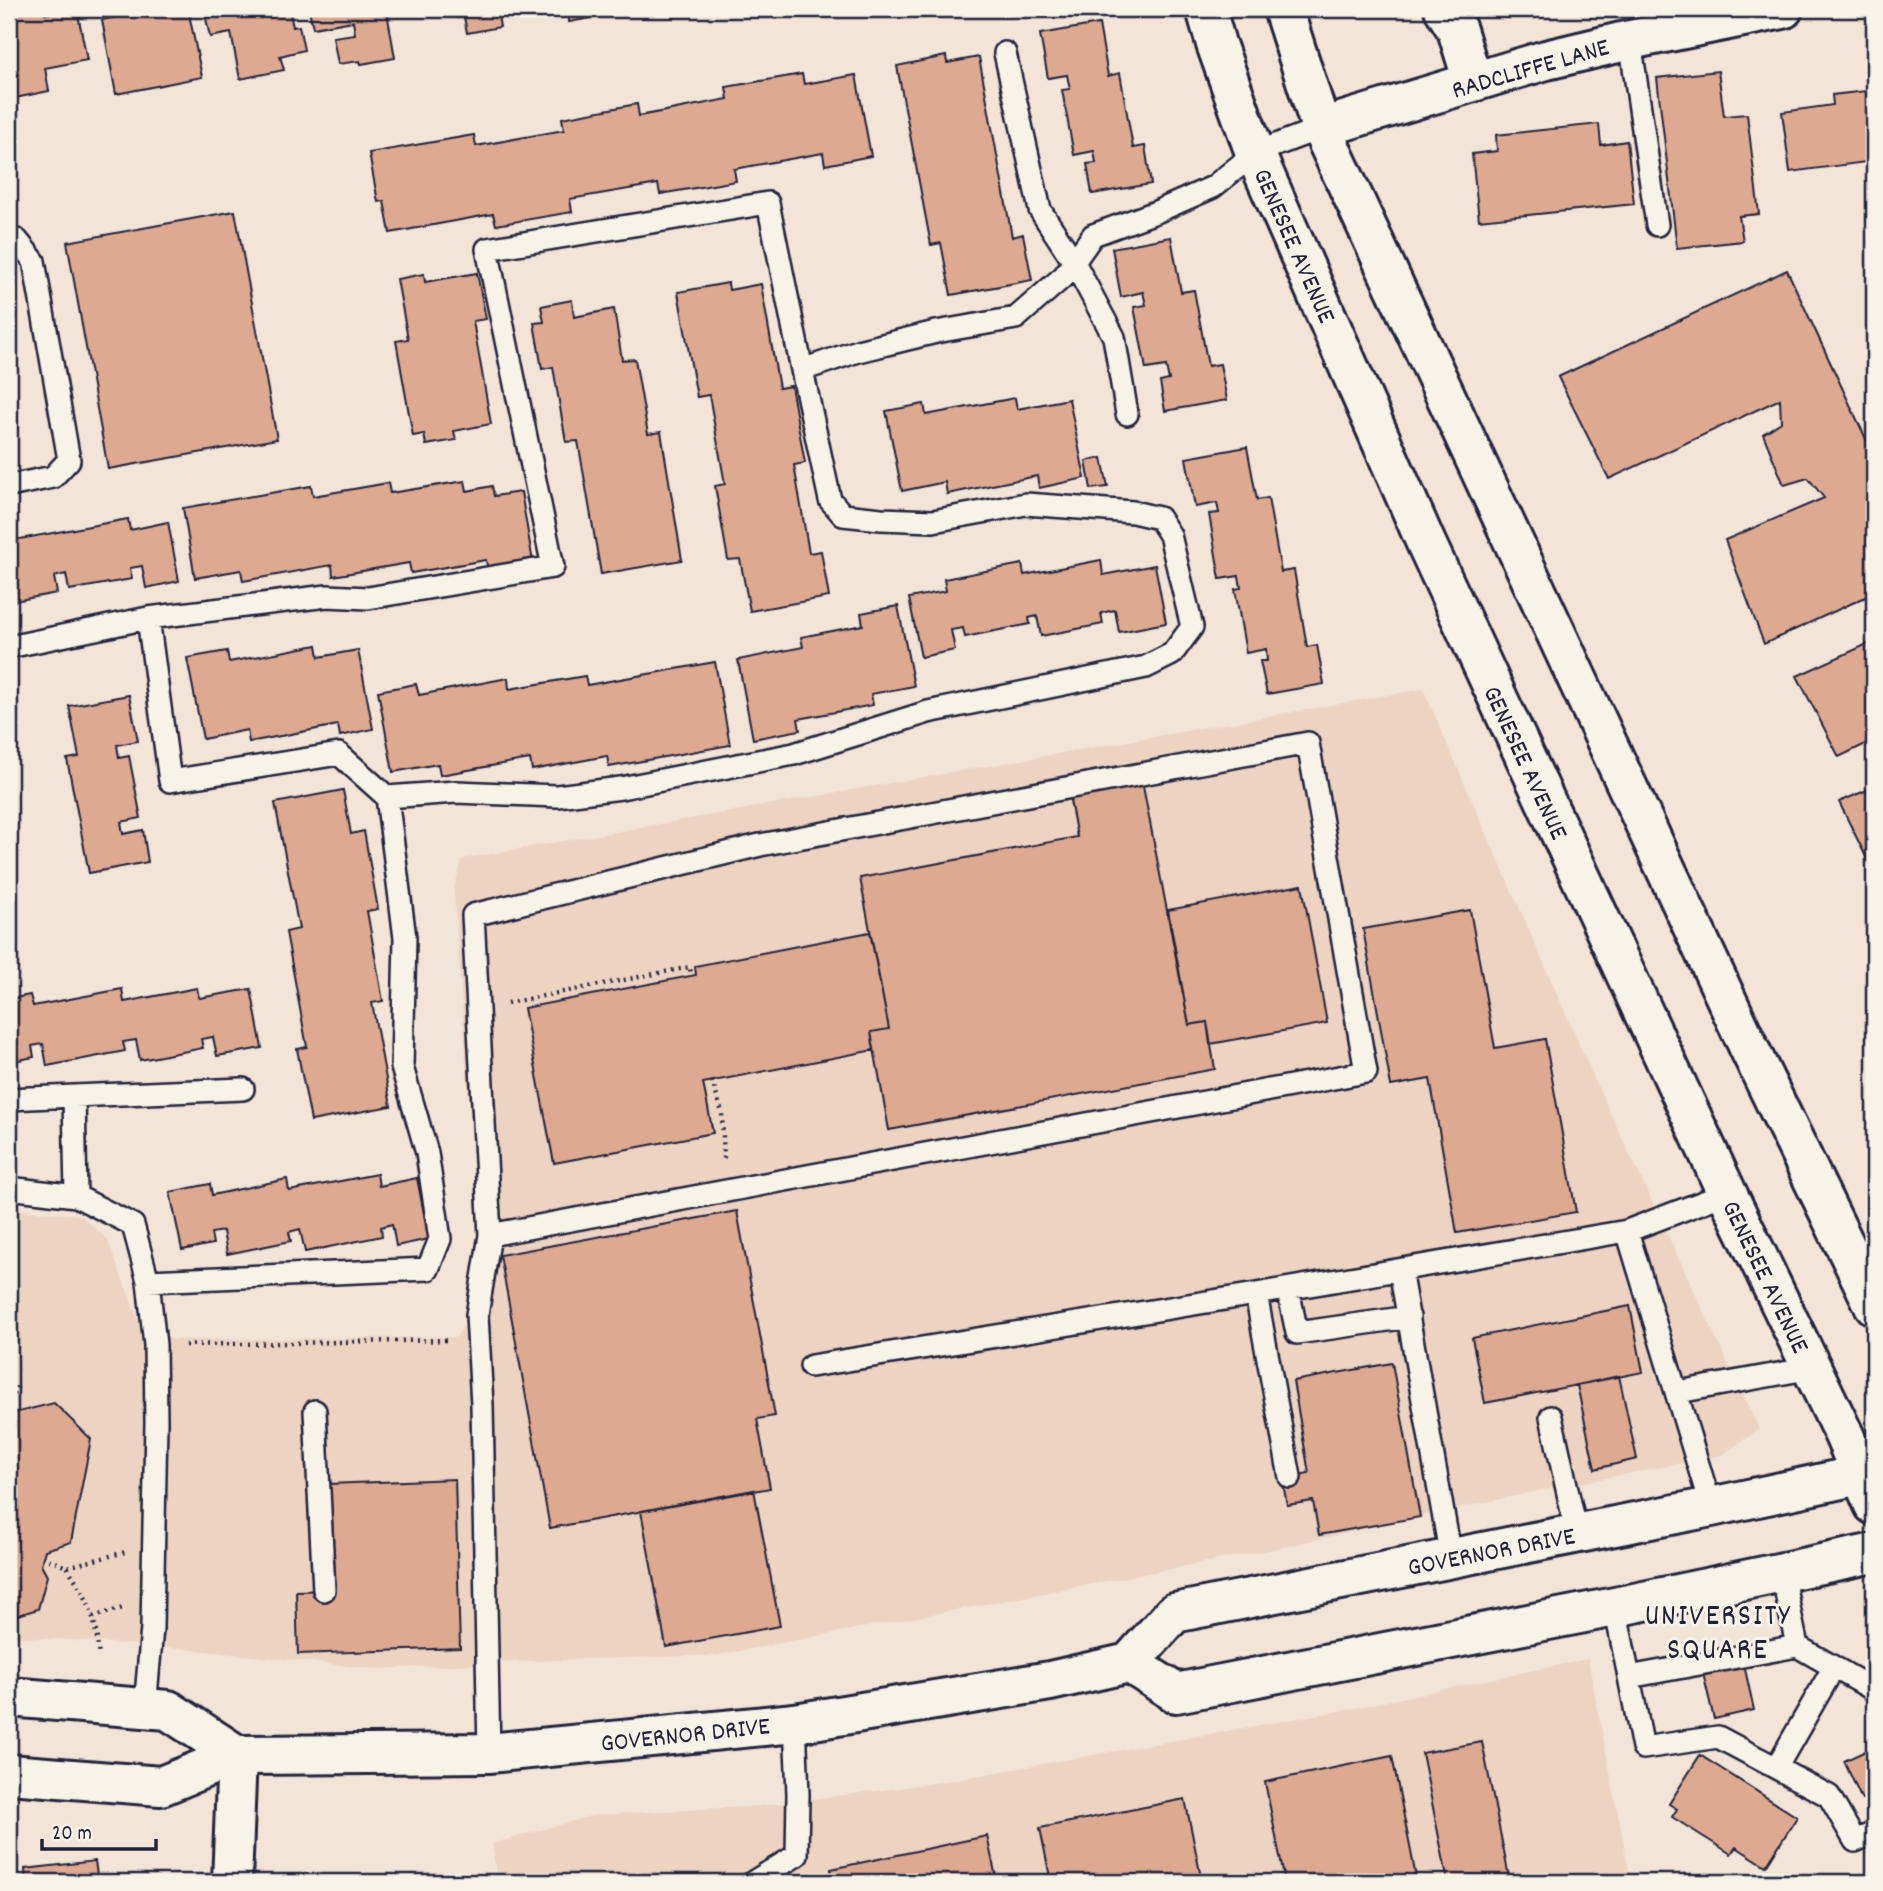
<svg xmlns="http://www.w3.org/2000/svg" width="1883" height="1891" font-family="Dekko,sans-serif">
  <style>
    .built { fill: #ecd3c2 }
    .building { fill: #ddaa91; stroke: #22223b; stroke-width: 2 }
    .lines { fill: none; stroke-linecap: round; stroke-linejoin: round }
    .lane-casing { stroke: #22223b; stroke-width: 26 }
    .street-casing { stroke: #22223b; stroke-width: 44 }
    .secondary-casing { stroke: #22223b; stroke-width: 44 }
    .primary-casing { stroke: #22223b; stroke-width: 44 }
    .path { stroke: #22223b; stroke-width: 4.5; stroke-dasharray: 2 5; stroke-linecap: butt }
    .lane { stroke: #f7f3e8; stroke-width: 21 }
    .street { stroke: #f7f3e8; stroke-width: 38 }
    .secondary { stroke: #f7f3e8; stroke-width: 38 }
    .primary { stroke: #f7f3e8; stroke-width: 38 }
    .labels { text-anchor: middle; stroke-width: 6; stroke-linejoin: round; paint-order: stroke }
    .street-label { font-size: 26px; fill: #22223b; stroke: #f7f3e8 }
    .quarter-label { font-size: 30px; letter-spacing: 2px; fill: #22223b; stroke: #f7f3e8 }
  </style>
  <rect width="100%" height="100%" fill="#f2e4d7"/>
  <filter id="ink" filterUnits="userSpaceOnUse"><feTurbulence type="fractalNoise" baseFrequency=".0143" numOctaves="2"/><feDisplacementMap in="SourceGraphic" scale="14" xChannelSelector="R" yChannelSelector="G"/><feConvolveMatrix kernelMatrix="1 2 1 2 8 2 1 2 1" color-interpolation-filters="sRGB"/></filter>
  <g filter="url(#ink)">
    <!-- built -->
    <path class="built" d="M1423 689 1597 1085 1759 1429 1722 1455 1509 1497 1264 1551 718 1655 530 1661 378 1669 157 1646 9 1636V1209L80 1215 107 1239 138 1319 173 1340 456 1337 480 1305 474 1169 454 890 462 859Z
      M1588 1659 1631 1882H497L492 1844 594 1815 761 1806 942 1782 1345 1710Z"/>
    <!-- building -->
    <path class="building" d="M9 9H44L45 14 77 9 87 60 45 68 49 91 15 98 9 72Z
      M141 9H188L202 77 116 94 102 20 141 12Z
      M204 9H289L293 27 299 26 304 50 280 56 284 70 240 79 231 33 210 37Z
      M309 9H383L384 13 387 12 395 58 361 64 360 61 338 64 333 37 355 34 353 21 313 28Z
      M449 9H497L500 27 467 33 464 17 457 18 450 13Z
      M567 9H601L602 16 569 22Z
      M1099 24 1108 76 1120 73 1133 148 1145 146 1151 184 1092 194 1087 164 1096 163 1094 151 1074 155 1062 90 1070 89 1067 75 1048 78 1040 34Z
      M946 56 947 63 979 57 1012 237 1023 234 1032 280 951 295 941 243 931 245 897 66Z
      M1718 71 1724 116 1747 114 1759 214 1739 216 1743 241 1677 248 1657 78Z
      M802 74 804 84 856 75 871 156 825 165 823 153 734 169 736 181 660 194 658 184 570 199 572 212 496 225 493 214 390 233 384 201 378 202 369 153 474 135 476 146 564 130 562 118 637 104 639 116 728 99 726 87Z
      M1866 91 1874 161 1790 172 1782 112 1833 105 1832 95Z
      M1599 124 1601 145 1627 141 1634 204 1479 220 1472 154 1497 151 1496 135Z
      M235 211 277 439 108 469 67 242Z
      M1171 237 1181 292 1194 290 1208 366 1220 364 1227 400 1165 411 1160 382 1169 380 1166 366 1146 369 1134 307 1146 305 1143 292 1121 297 1112 248Z
      M1787 270 1874 456V593L1764 644 1725 540 1824 498 1808 478 1784 485 1763 434 1781 422 1780 399 1609 479 1558 377Z
      M477 273 486 319 473 321 491 424 454 431 456 440 426 445 424 434 413 436 396 341 408 339 397 279 424 274 425 282Z
      M728 283 729 290 761 284 779 388 791 386 805 463 794 465 809 553 821 551 829 597 750 611 740 559 728 560 715 486 725 484 709 395 697 397 678 292Z
      M572 300 574 317 614 309 622 360 635 359 648 434 661 432 682 560 601 574 578 441 566 442 553 367 542 369 534 323 544 322 541 306Z
      M1015 398 1017 409 1069 399 1085 478 1039 488 1037 476 947 494 945 482 902 491 886 411 924 404 926 415Z
      M1247 447 1257 500 1268 498 1281 572 1294 570 1307 647 1317 645 1324 684 1267 694 1260 661H1267L1266 649 1246 653 1235 589 1241 588 1239 576 1220 579 1209 514 1219 513 1217 503 1195 507 1186 458Z
      M1102 458 1108 487 1091 489 1086 461Z
      M465 481 467 491 492 486 494 496 521 492 533 562 488 571 486 560 411 573 409 563 333 576 332 565 243 581 241 570 195 578 183 508 311 486 313 496 388 483 390 493Z
      M128 519 130 530 168 522 179 581 146 588 142 566 130 568 132 579 69 590 66 574 54 577 57 593 9 602V541Z
      M1101 560 1103 575 1155 565 1166 623 1119 632 1115 610 1101 613 1103 624 1041 636 1037 616 1029 618 1030 624 965 637 963 628 951 630 955 650 921 657 909 598 946 591 944 579 1022 564 1024 575Z
      M898 606 914 686 871 694 873 705 798 719 800 730 753 739 738 660 803 647 801 637 863 625 861 613Z
      M1874 641V740L1839 757 1797 676Z
      M317 645 319 657 358 650 373 729 340 736 338 725 249 742 247 730 203 739 187 658 227 651 229 662Z
      M715 662 730 745 609 767 607 756 532 770 530 759 440 775 438 764 393 772 378 691 416 684 419 695 508 678 509 689 585 676 587 685Z
      M129 695 138 741 117 745 119 758 129 756 141 818 121 822 123 834 143 830 148 862 89 873 67 759 79 757 69 706Z
      M1142 781 1189 1025 1207 1022 1215 1069 889 1130 871 1032 889 1029 860 878 1077 837 1069 795Z
      M1874 787V873L1839 802Z
      M343 790 351 834 364 831 378 909 367 911 383 1001 372 1003 391 1106 311 1121 297 1049 307 1047 286 932 299 929 275 803Z
      M9 859 14 890H9Z
      M1302 885 1327 1023 1210 1044 1207 1022 1189 1025 1168 910Z
      M1470 910 1495 1048 1545 1039 1576 1212 1457 1233 1430 1079 1391 1086 1363 929Z
      M870 932 889 1029 871 1032 874 1050 703 1083 713 1133 554 1163 524 1008 696 975 695 966Z
      M197 988 199 998 251 989 262 1048 217 1056 213 1037 201 1039 203 1048 140 1060 136 1040 123 1042 125 1051 47 1066 43 1044 32 1046 34 1057 9 1062V999L30 995 33 1006 122 989 124 1002Z
      M377 1174 379 1186 417 1178 429 1239 396 1246 392 1224 381 1227 382 1236 305 1252 300 1229 289 1232 291 1241 227 1254 223 1231 211 1233 213 1244 182 1250 170 1192 210 1184 212 1195 287 1179 289 1191Z
      M737 1211 775 1416 757 1419 770 1488 550 1528 500 1255Z
      M1630 1306 1643 1372 1485 1403 1472 1338Z
      M1392 1363 1420 1517 1319 1535 1313 1501 1287 1505 1282 1478 1309 1473 1293 1381Z
      M1619 1376 1637 1459 1595 1469 1577 1385Z
      M54 1403 91 1439 71 1542 45 1550 41 1565 47 1576 38 1609 9 1618V1426L14 1413Z
      M455 1479 460 1648 298 1654 296 1591 332 1590 328 1484Z
      M754 1490 780 1626 666 1647 641 1511Z
      M1743 1660 1754 1710 1714 1719 1702 1669Z
      M1482 1742 1510 1882H1448L1422 1753Z
      M1874 1747V1795L1862 1800 1844 1761Z
      M1700 1755 1797 1817 1766 1866 1736 1847 1731 1854 1672 1817 1677 1809 1669 1804Z
      M1392 1756 1417 1882H1285L1265 1782Z
      M1185 1799 1202 1882H1051L1040 1828Z
      M987 1836 997 1882H833L831 1869Z
      M95 1861 98 1882H26L25 1869Z"/>
    <g class="lines">
      <!-- lane casing -->
      <g class="lane-casing">
        <path id="lane" d="M1630 40 1657 225
          M1005 53 1040 210 1074 262 1114 337 1127 414
          M9 238 17 240 34 261 69 460 53 477 9 486
          M9 647 148 618 327 596 368 598 553 567 487 249 768 203 802 370
          M387 797 456 792 557 796 621 788 794 754 928 712 1146 667 1172 654 1192 627 1170 535 1159 518 1133 512 1026 504 933 521 881 519 843 515 830 500 802 370 858 351 936 332 1016 318 1064 276 1093 235 1156 212 1213 187 1255 153 1321 128
          M74 1096 243 1089
          M9 1099 74 1096 76 1196
          M9 1188 76 1196 133 1225 148 1281 428 1269 440 1239 427 1153 402 1067 405 938 387 797 339 754 170 781 148 618
          M1627 1231 1711 1507
          M1400 1270 1451 1558
          M1288 1289 1297 1333 1409 1317
          M1256 1294 1290 1477
          M811 1366 1256 1294 1627 1231 1727 1193
          M1678 1392 1812 1368
          M315 1411 324 1590
          M1551 1417 1577 1534
          M1782 1573 1797 1646
          M1615 1607 1629 1677
          M1874 1690 1797 1646 1629 1677 1643 1748 1718 1737 1829 1796 1855 1841 1874 1833
          M145 1708 152 1628 156 1422 155 1345 148 1281
          M489 1753 482 1405 477 1315 490 1235 473 915 760 845 1308 743 1366 1072 490 1235
          M1776 1768 1834 1667
          M753 1882 797 1855 798 1794 795 1723"/>
      </g>
      <!-- street casing -->
      <g class="street-casing">
        <path id="street" d="M1444 9 1457 30 1473 82
          M1321 128 1546 60 1630 40 1783 9
          M232 1882 237 1755"/>
      </g>
      <!-- secondary casing -->
      <g class="secondary-casing">
        <path id="secondary" d="M1129 1663 1176 1693 1615 1607 1874 1553
          M9 1697 168 1710 237 1755
          M9 1774 161 1786 237 1755 489 1753 795 1723 1050 1681 1129 1663 1174 1613 1711 1507 1874 1472"/>
      </g>
      <!-- primary casing -->
      <g class="primary-casing">
        <path id="primary" d="M1206 9 1216 44 1255 153 1426 543 1727 1193 1844 1435 1874 1505
          M1283 9 1321 128 1750 1050 1874 1305"/>
      </g>
      <!-- path -->
      <path class="path" d="M507 1003 690 967 691 976
        M712 1081 722 1112 724 1162
        M185 1345 450 1340
        M9 1408 18 1384
        M42 1557 67 1567 126 1552
        M67 1567C91 1603 95 1615 99 1658
        M93 1617 123 1608"/>
      <!-- lane -->
      <use href="#lane" class="lane"/>
      <!-- street -->
      <use href="#street" class="street"/>
      <!-- secondary -->
      <use href="#secondary" class="secondary"/>
      <!-- primary -->
      <use href="#primary" class="primary"/>
    </g>
  </g>
  <g class="labels">
    <!-- street labels -->
    <g class="street-label">
      <text transform="translate(1530 67) rotate(-16)" y="9">RADCLIFFE LANE</text>
      <text transform="translate(1296 245) rotate(66)" y="9">GENESEE AVENUE</text>
      <text transform="translate(1527 762) rotate(65)" y="9">GENESEE AVENUE</text>
      <text transform="translate(1767 1276) rotate(64)" y="9">GENESEE AVENUE</text>
      <text transform="translate(1491 1550) rotate(-11)" y="9">GOVERNOR DRIVE</text>
      <text transform="translate(685 1733) rotate(-6)" y="9">GOVERNOR DRIVE</text>
    </g>
    <!-- quarter labels -->
    <g class="quarter-label">
      <text x="1718" y="1624">UNIVERSITY<tspan x="1718" dy="34">SQUARE</tspan></text>
    </g>
  </g>
  <!-- margin -->
  <rect width="1883" height="1891" fill="none" stroke="#f7f3e8" stroke-width="35"/>
  <rect x="18" y="18" width="1848" height="1856" fill="none" stroke="#22223b" stroke-width="2.5" filter="url(#ink)"/>
  <!-- scale -->
  <path d="M42 1839v10h114v-10" fill="none" stroke="#22223b" stroke-width="3.5"/>
  <text x="52" y="1839" font-size="21" fill="#22223b" stroke="#f7f3e8" stroke-width="5" paint-order="stroke">20 m</text>
</svg>
